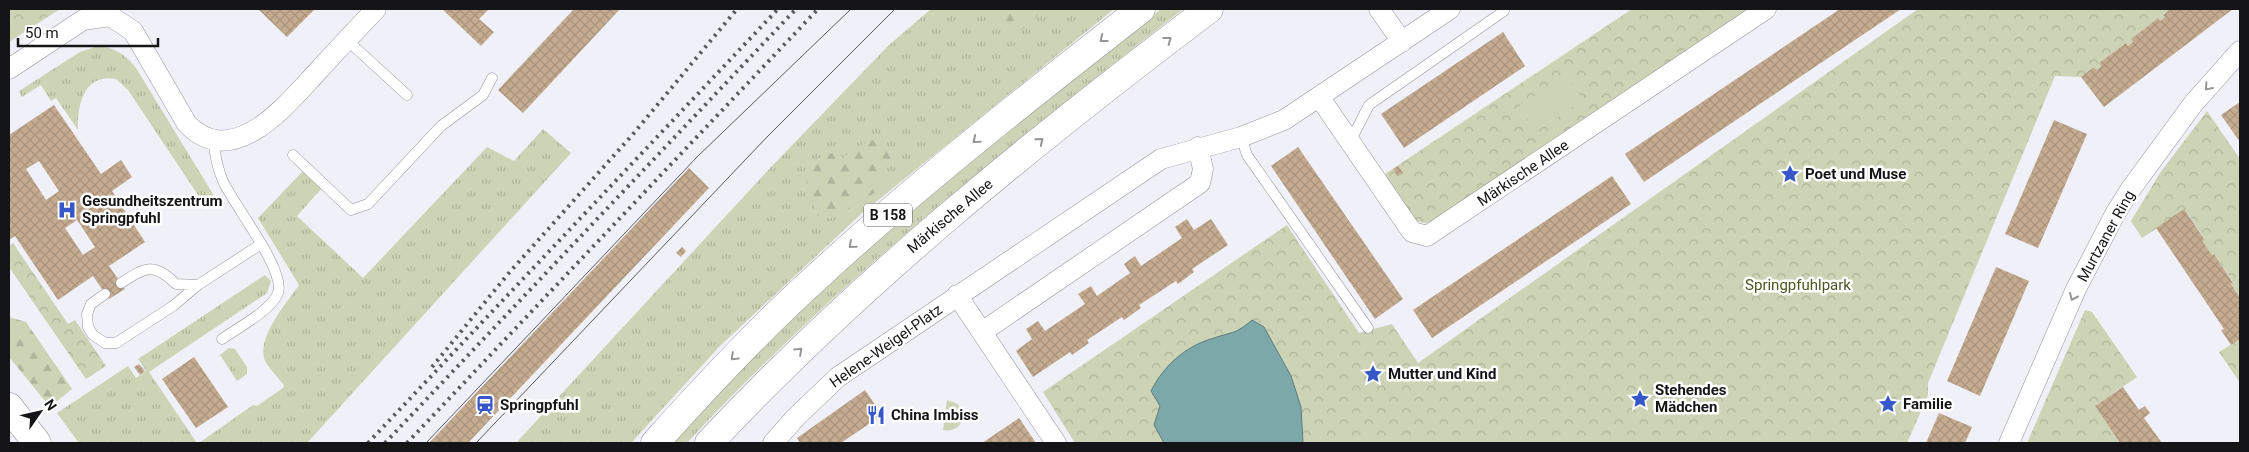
<svg xmlns="http://www.w3.org/2000/svg" width="2249" height="452" font-family="Roboto,sans-serif">
  <style>
    .grass { fill: url(#grass-tufts) }
    .forest { fill: url(#forest-firs) }
    .park { fill: url(#park-crowns) }
    .garden { fill: #cdd3b5 }
    .water { fill: #7ca8aa; stroke: #5d7c7e }
    .building { fill: url(#building-cross-hatch); fill-rule: evenodd }
    .lines { fill: none; stroke-linecap: round; stroke-linejoin: round }
    .lane-casing { stroke: #93929a; stroke-width: 11 }
    .street-casing { stroke: #93929a; stroke-width: 21 }
    .secondary-casing { stroke: #93929a; stroke-width: 29 }
    .primary-casing { stroke: #93929a; stroke-width: 29 }
    .lane { stroke: #fff; stroke-width: 10 }
    .street { stroke: #fff; stroke-width: 20 }
    .secondary { stroke: #fff; stroke-width: 28 }
    .primary { stroke: #fff; stroke-width: 28 }
    .tram { stroke: #59595d; stroke-width: 1 }
    .rail { stroke: #59595d; stroke-width: 4; stroke-dasharray: 2.5 5; stroke-linecap: butt }
    .oneway { stroke: #969697 }
    .labels { text-anchor: middle; stroke-width: 5; stroke-linejoin: round; paint-order: stroke }
    .shield { fill: #fff; stroke: #5b5b5d; stroke-width: 1 }
    .shield-label { font-size: 14px; font-weight: bold; fill: #151518 }
    .street-label { font-size: 15px; fill: #151518; stroke: #fff }
    .poi-label { font-size: 15px; font-weight: bold; fill: #151518; stroke: #fff; text-anchor: start }
    .park-label { font-size: 15px; fill: #4d5620; stroke: #fff }
  </style>
  <defs>
    <pattern id="grass-tufts" width="24" height="20" patternUnits="userSpaceOnUse" patternTransform="scale(1.25)"><rect width="24" height="20" fill="#cdd3b5"/><path d="M3 7l-1-3M5 7V3M7 7l1-3M15 17l-1-3M17 17v-4M19 17l1-3" fill="none" stroke="#afb49b"/></pattern>
    <pattern id="forest-firs" width="22" height="20" patternUnits="userSpaceOnUse" patternTransform="scale(1.25)"><rect width="22" height="20" fill="#cdd3b5"/><path d="M5 1l3.5 6h-7zM16 11l3.5 6h-7z" fill="#afb49b"/></pattern>
    <pattern id="park-crowns" width="20" height="18" patternUnits="userSpaceOnUse" patternTransform="scale(1.25)"><rect width="20" height="18" fill="#cdd3b5"/><path d="M2 6a3 3 0 1 1 6 0M12 15a3 3 0 1 1 6 0" fill="none" stroke="#afb49b"/></pattern>
    <pattern id="building-cross-hatch" width="8" height="8" patternUnits="userSpaceOnUse" patternTransform="scale(1.25)"><rect width="8" height="8" fill="#c5ac91"/><path d="M0 0l8 8M0 8l8-8" fill="none" stroke="#a8937c"/></pattern>
  </defs>
  <rect width="100%" height="100%" fill="#f0f0f8"/>
  <!-- grass -->
  <path class="grass" d="M931 9H1114L861 214 719 347 631 443H516L772 166 889 45Z
    M1161 9H1183C1010 145 837 281 687 443H669C720 390 772 336 826 285 933 188 1047 98 1161 9Z
    M98 46C114 47 126 55 136 68L216 199 218 202 215 208 206 207 128 90 116 79C84 73 77 105 78 130L56 98 51 101 41 85 22 97 19 91 80 52Z
    M543 129 571 153 307 443H199L253 405 257 406 283 388 284 385C278 378 271 370 266 363 254 340 286 304 299 285L258 218 303 171 322 188 297 216 363 278 487 147 514 161Z
    M265 275 271 281 267 293 149 372 197 443H79L57 413 128 366 136 378 146 371 138 359Z
    M229 348 235 349 247 367V374L237 381 220 355Z"/>
  <!-- forest -->
  <path class="forest" d="M1000 9H1042L1033 21 1019 32 1004 26 999 14Z
    M878 138 893 152 878 191 831 218 818 216 810 199 805 174 815 160 832 153 843 158 858 146Z
    M9 317 26 322 72 389 50 407 9 357Z"/>
  <!-- park -->
  <path class="park" d="M9 9H60L9 42Z
    M1632 9H1751L1434 222 1424 223 1413 220 1382 176Z
    M1918 9H2170L2163 14 2165 17 2160 21 2158 18 2131 39 2133 42 2128 46 2126 43 2099 63 2101 66 2097 70 2094 67 2081 77 2055 76 1928 383V395L1907 443H1075L1043 392 1287 225 1359 333 1392 324 1418 363Z
    M2207 111 2240 159V298L2231 284 2233 282 2214 254 2212 255 2202 241 2205 239 2185 210 2142 238 2131 221 2160 173Z
    M13 243 68 324 75 320 106 366 86 379 9 267V246Z
    M2085 310 2092 312 2137 377 2095 406 2120 443H2027Z
    M2240 339V383L2219 352Z"/>
  <!-- garden -->
  <path class="garden" d="M1566 75 1583 100 1536 132 1519 106Z
    M947 400 958 404 963 414C963 426 955 432 943 430Z"/>
  <!-- water -->
  <path class="water" d="M1252 320 1264 327 1291 376 1301 407 1303 443H1164L1154 425 1160 406 1151 391C1163 367 1184 347 1211 339 1230 332 1235 335 1252 320Z"/>
  <!-- building -->
  <path class="building" d="M258 9H315L287 37Z
    M442 9H489L479 19 494 32 481 46Z
    M574 9H620L523 113 498 90Z
    M1840 9H1901L1644 182 1625 154Z
    M2170 9H2233L2104 107 2081 77 2094 67 2097 70 2101 66 2099 63 2126 43 2128 46 2133 42 2131 39 2158 18 2160 21 2165 17 2163 15Z
    M1503 32 1525 66 1404 148 1381 114Z
    M2240 102V142L2221 115Z
    M54 105 101 174 121 160 132 177 112 191 145 242 109 266 125 289 109 299 93 276 58 300 15 236 9 240V135ZM39 161 59 191 46 200 26 169ZM77 220 95 247 83 255 65 228Z
    M2054 120 2087 134 2038 248 2005 234Z
    M1298 147 1403 299 1375 319 1271 166Z
    M1398 166 1403 173 1398 176 1393 169Z
    M689 168 709 188 468 443H429Z
    M1612 176 1631 204 1432 338 1413 310Z
    M2184 209 2205 240 2202 241 2212 255 2214 254 2233 283 2231 284 2240 298V339L2231 345 2221 330 2224 329 2156 228Z
    M1187 219 1194 230 1211 219 1228 245 1192 269 1194 272 1178 284 1176 281 1139 305 1141 308 1124 320 1122 317 1087 340 1089 343 1072 355 1070 352 1033 377 1016 351 1032 339 1026 329 1038 321 1045 331 1085 304 1078 294 1091 286 1097 296 1130 273 1124 264 1135 256 1141 266 1182 238 1175 227Z
    M682 247 686 251 681 257 676 253Z
    M1996 267 2029 281 1980 396 1947 381Z
    M194 357 228 407 196 428 162 379Z
    M139 364 145 371 140 375 134 367Z
    M2123 387 2139 410 2145 406 2150 413 2144 418 2162 443H2120L2095 406Z
    M865 390 882 415 841 443H800L797 438Z
    M1939 413 1972 427 1965 443H1926Z
    M1019 418 1036 443H982Z"/>
  <g class="lines">
    <!-- lane casing -->
    <g class="lane-casing">
      <path id="lane" d="M347 40 407 95
        M1241 137 1247 155 1368 328
        M213 140C215 154 217 168 223 181 234 206 286 270 278 293 272 310 236 329 222 339
        M1350 142 1369 105 1504 11
        M293 155 351 210 368 204 441 126 483 95 492 78
        M121 283C146 267 153 262 176 284L198 285
        M105 294 91 304 87 314 88 327 93 335 105 343H116L173 306 198 285 261 244"/>
    </g>
    <!-- street casing -->
    <g class="street-casing">
      <path id="street" d="M1379 9 1402 42
        M9 69 83 20 110 16 133 31 187 124C234 172 288 103 318 71 337 50 357 29 376 9
        M1320 98 1412 232 1427 236 1766 9
        M957 295 1056 443
        M982 332 1200 183 1203 169 1198 147
        M773 443 796 417 838 377 1161 159 1241 137 1284 120 1450 9
        M2009 443 2076 289 2115 214 2130 190 2193 104 2240 51"/>
    </g>
    <!-- secondary casing -->
    <g class="secondary-casing">
      <path id="secondary" d="M9 407 37 443"/>
    </g>
    <!-- primary casing -->
    <g class="primary-casing">
      <path id="primary" d="M655 443C707 385 760 328 818 276 921 181 1031 95 1141 9
        M709 443C860 282 1033 142 1209 9"/>
    </g>
    <!-- lane -->
    <use href="#lane" class="lane"/>
    <!-- street -->
    <use href="#street" class="street"/>
    <!-- secondary -->
    <use href="#secondary" class="secondary"/>
    <!-- primary -->
    <use href="#primary" class="primary"/>
    <!-- tram -->
    <path class="tram" d="M426 443 697 157 851 9
      M476 443 766 138 895 9"/>
    <!-- rail -->
    <path class="rail" d="M432 367 508 274 634 133 737 9
      M368 443 778 9
      M385 443 796 9
      M407 443 818 9"/>
  </g>
  <!-- one-way arrows -->
  <defs><path id="oneway-chevron" d="M-2-3.5L2.5 0L-2 3.5" fill="none" stroke-width="1.6" stroke-linecap="round" stroke-linejoin="round" transform="scale(1.25)"/></defs>
  <g class="oneway">
    <use href="#oneway-chevron" transform="translate(1103 39) rotate(142)"/>
    <use href="#oneway-chevron" transform="translate(1168 40) rotate(-37)"/>
    <use href="#oneway-chevron" transform="translate(2208 87) rotate(131)"/>
    <use href="#oneway-chevron" transform="translate(976 140) rotate(141)"/>
    <use href="#oneway-chevron" transform="translate(1040 141) rotate(-39)"/>
    <use href="#oneway-chevron" transform="translate(852 245) rotate(139)"/>
    <use href="#oneway-chevron" transform="translate(2073 297) rotate(114)"/>
    <use href="#oneway-chevron" transform="translate(799 351) rotate(-43)"/>
    <use href="#oneway-chevron" transform="translate(734 357) rotate(136)"/>
  </g>
  <!-- icons -->
  <defs>
    <g id="sight-bare" transform="scale(1.5)"><path d="M0-6L1.8-2.2L6-1.7L2.9 1.2L3.7 5.4L0 3.3L-3.7 5.4L-2.9 1.2L-6-1.7L-1.8-2.2Z" fill="#3657c8" stroke="#fff" stroke-width="2.5" paint-order="stroke"/></g>
    <g id="hospital-bare" transform="scale(1.5)"><path d="M-5-5h3v3.5h4V-5h3V5h-3V1.5h-4V5h-3Z" fill="#3657c8" stroke="#fff" stroke-width="2.5" paint-order="stroke"/></g>
    <g id="station-bare" transform="scale(1.5)"><path d="M-3-6H3Q5-6 5-4V2Q5 4 3 4L4.5 6H3L1.5 4h-3L-3 6H-4.5L-3 4Q-5 4-5 2V-4Q-5-6-3-6ZM-3.5-4v3h7v-3ZM-3.5 1v1.5H-2V1ZM2 1v1.5H3.5V1Z" fill="#3657c8" stroke="#fff" stroke-width="2.5" paint-order="stroke"/></g>
    <g id="restaurant-bare" transform="scale(1.5)"><path d="M-5-6h1v4h1v-4h1v4h1v-4h1v5L-1.5 .5V6h-2V.5L-5-1ZM5-6V6H3V1.5H1.5Q1.5-4 5-6Z" fill="#3657c8" stroke="#fff" stroke-width="2.5" paint-order="stroke"/></g>
  </defs>
  <g fill-rule="evenodd">
    <use href="#sight-bare" x="1790" y="174"/>
    <use href="#hospital-bare" x="67" y="210"/>
    <use href="#sight-bare" x="1373" y="374"/>
    <use href="#sight-bare" x="1640" y="399"/>
    <use href="#sight-bare" x="1888" y="404"/>
    <use href="#station-bare" x="485" y="405"/>
    <use href="#restaurant-bare" x="876" y="415"/>
  </g>
  <g class="labels">
    <!-- shield labels -->
    <rect class="shield" x="864" y="203.5" width="48" height="23" rx="4"/>
    <g class="shield-label">
      <text x="888" y="220">B 158</text>
    </g>
    <!-- street labels -->
    <g class="street-label">
      <text transform="translate(1523 173) rotate(-34)" y="5">Märkische Allee</text>
      <text transform="translate(950 216) rotate(-40)" y="5">Märkische Allee</text>
      <text transform="translate(2106 236) rotate(-61)" y="5">Murtzaner Ring</text>
      <text transform="translate(886 346) rotate(-35)" y="5">Helene-Weigel-Platz</text>
    </g>
    <!-- poi labels -->
    <g class="poi-label">
      <text x="1805" y="179">Poet und Muse</text>
      <text x="82" y="206">Gesundheitszentrum<tspan x="82" dy="17">Springpfuhl</tspan></text>
      <text x="1388" y="379">Mutter und Kind</text>
      <text x="1655" y="395">Stehendes<tspan x="1655" dy="17">Mädchen</tspan></text>
      <text x="1903" y="409">Familie</text>
      <text x="500" y="410">Springpfuhl</text>
      <text x="891" y="420">China Imbiss</text>
    </g>
    <!-- park labels -->
    <g class="park-label">
      <text x="1798" y="290">Springpfuhlpark</text>
    </g>
  </g>
  <!-- border -->
  <rect width="2249" height="452" fill="none" stroke="#151518" stroke-width="20"/>
  <!-- north arrow -->
  <g transform="translate(40 412) rotate(56)" stroke="#ffffff" stroke-width="4" paint-order="stroke">
  <path d="M0-4L9 19L0 12L-9 19Z" fill="#151518"/>
  <text y="-8" font-size="14" font-weight="bold" text-anchor="middle" fill="#151518">N</text>
  </g>
  <!-- scale -->
  <path d="M18 38v8h140v-8" fill="none" stroke="#151518" stroke-width="2.5"/>
  <text x="25" y="38" font-size="15" fill="#151518" stroke="#ffffff" stroke-width="4" paint-order="stroke">50 m</text>
</svg>
